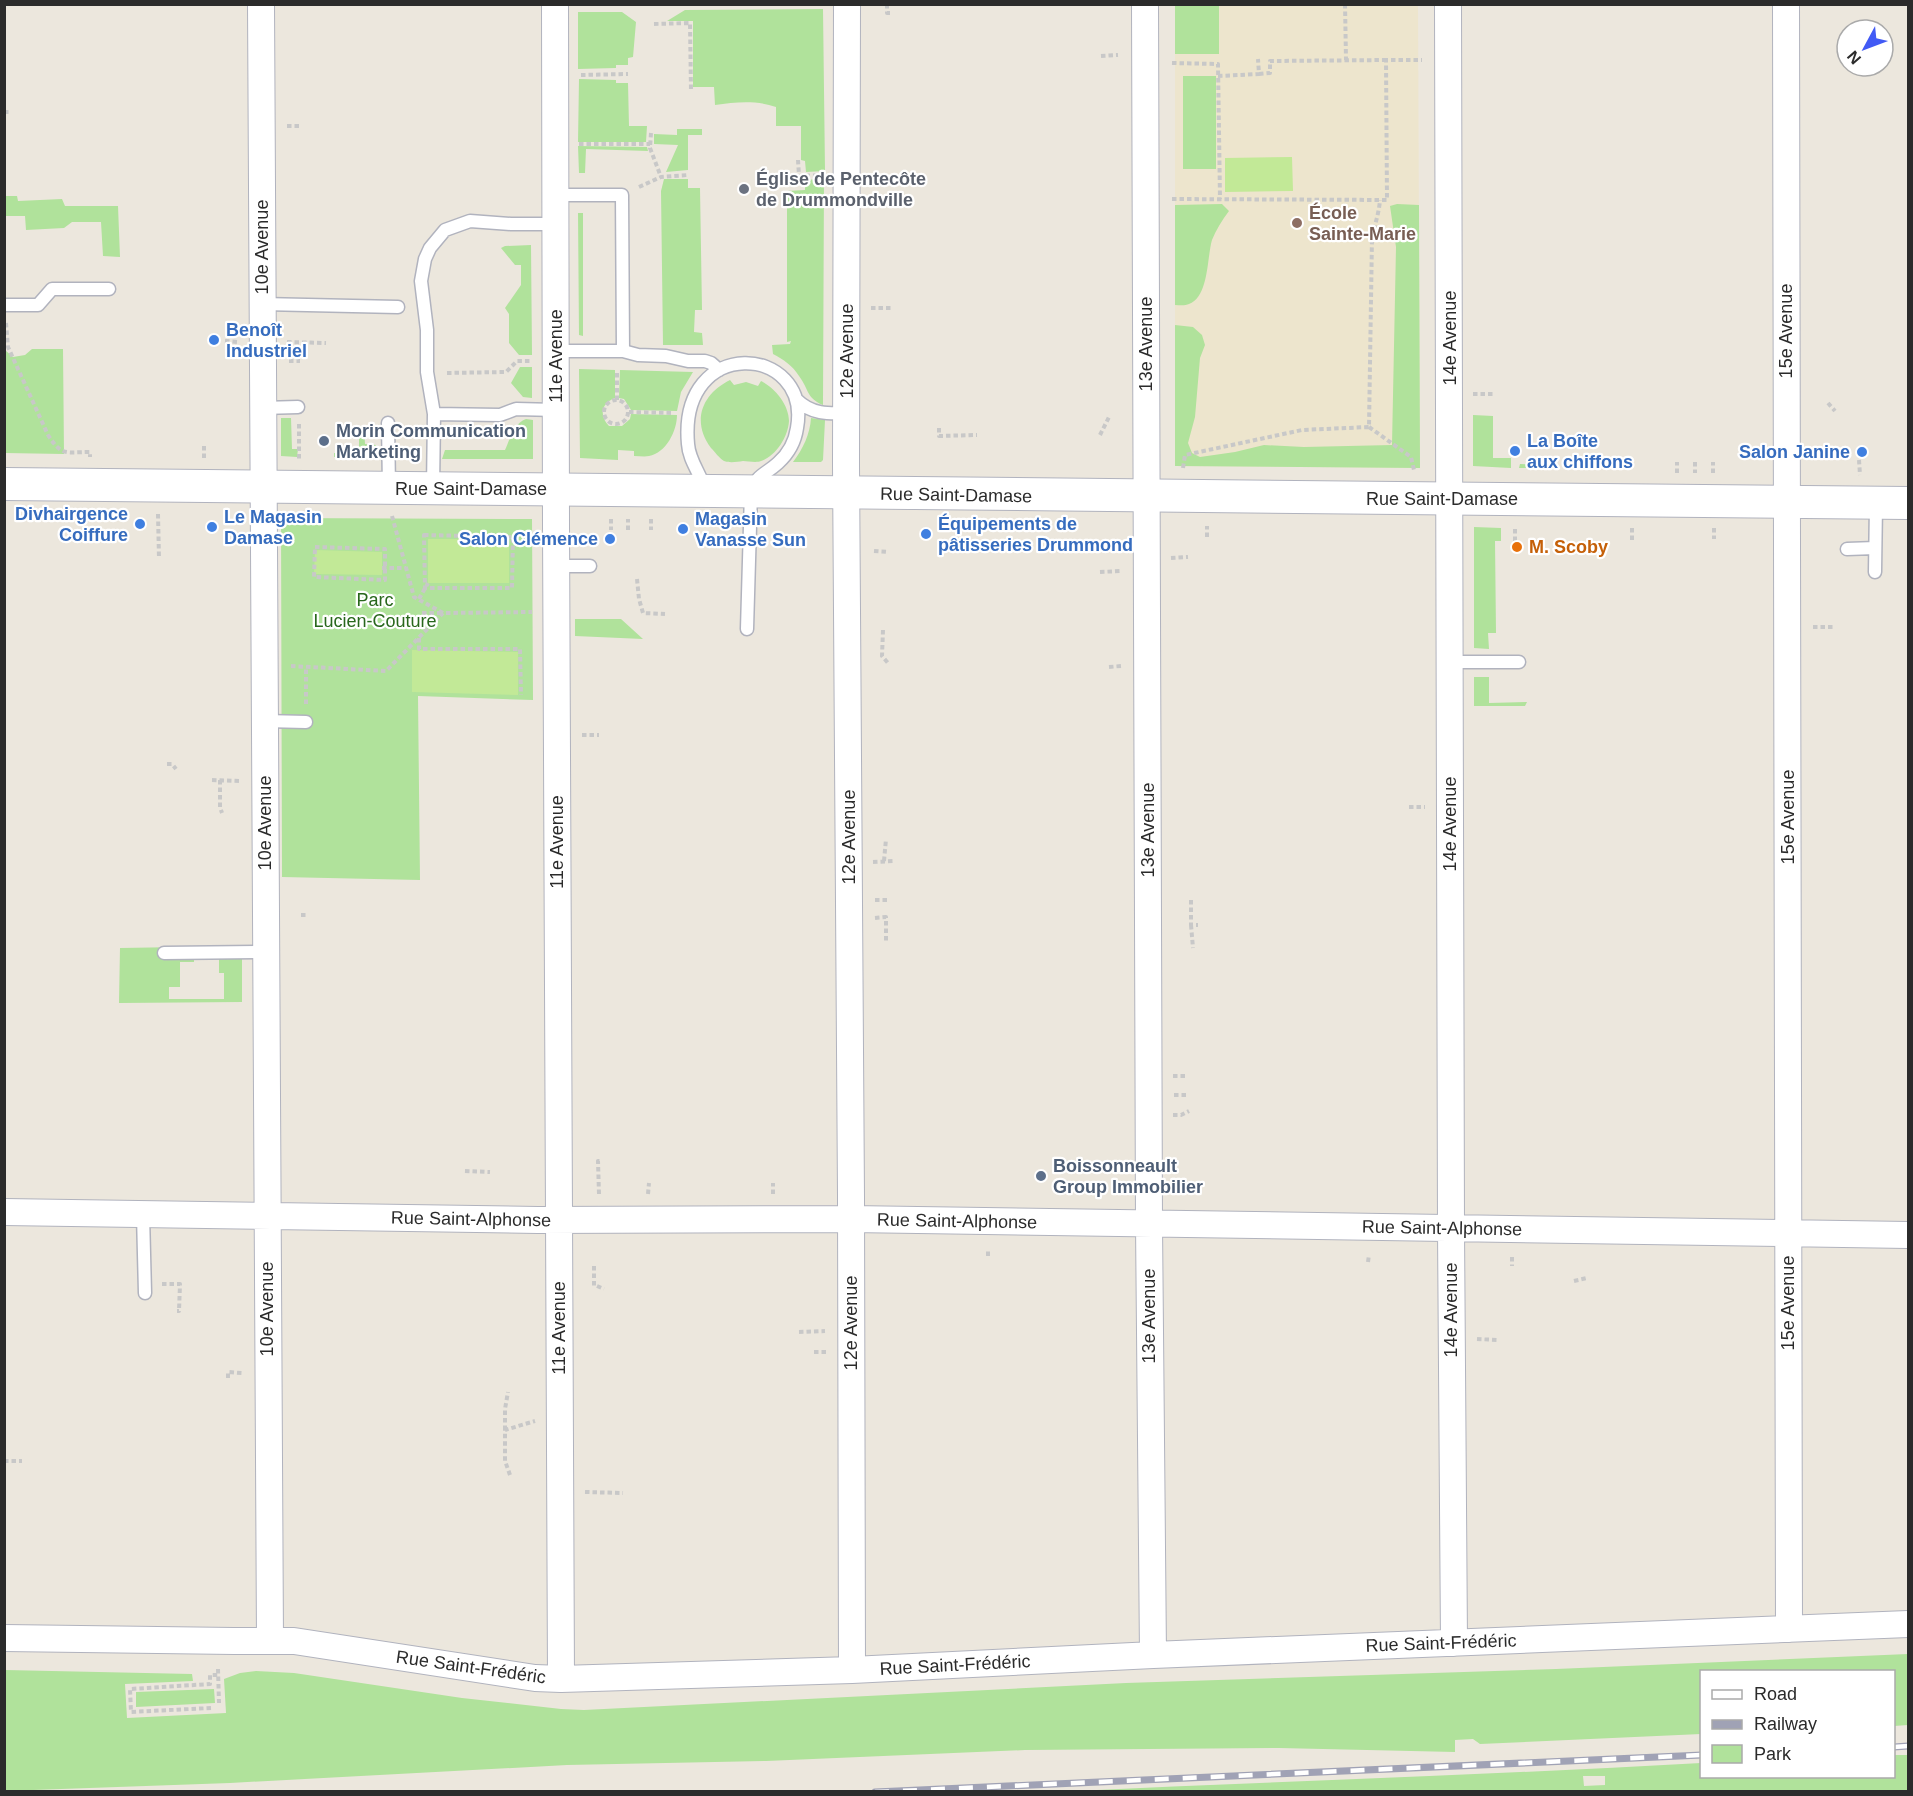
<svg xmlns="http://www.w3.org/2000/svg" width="1913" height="1796" font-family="Helvetica,sans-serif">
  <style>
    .education { fill: #ede5cd }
    .green { fill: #b0e29b; fill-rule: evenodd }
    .pitch { fill: #c2e997 }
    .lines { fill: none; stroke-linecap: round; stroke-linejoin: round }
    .service-casing { stroke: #b1b3be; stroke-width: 15 }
    .minor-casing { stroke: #b1b3be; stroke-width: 28 }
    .tertiary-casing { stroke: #b1b3be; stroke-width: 34 }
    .path { stroke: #c8c8c8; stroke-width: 4; stroke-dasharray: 4.5 3; stroke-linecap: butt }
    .service { stroke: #fff; stroke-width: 12 }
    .minor { stroke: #fff; stroke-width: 26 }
    .tertiary { stroke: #fff; stroke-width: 32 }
    .rail-casing { stroke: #a0a2b5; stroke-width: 7 }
    .rail { stroke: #fff; stroke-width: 4.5; stroke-dasharray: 14; stroke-linecap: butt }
    .worship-dot { fill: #6b7280; stroke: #fff; stroke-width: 2 }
    .education-dot { fill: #8d6e63; stroke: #fff; stroke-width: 2 }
    .shop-dot { fill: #3f7fe0; stroke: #fff; stroke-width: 2 }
    .service-dot { fill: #5c6f8a; stroke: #fff; stroke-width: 2 }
    .food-dot { fill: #e8710a; stroke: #fff; stroke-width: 2 }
    .labels { text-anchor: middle; stroke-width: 4.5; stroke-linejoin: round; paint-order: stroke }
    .worship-label { font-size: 18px; font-weight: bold; fill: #5b616d; stroke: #fff; text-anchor: start }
    .education-label { font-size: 18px; font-weight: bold; fill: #785e54; stroke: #fff; text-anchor: start }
    .street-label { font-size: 18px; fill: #2b2b2b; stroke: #fff }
    .shop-label { font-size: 18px; font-weight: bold; fill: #366cbe; stroke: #fff; text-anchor: start }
    .service-label { font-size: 18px; font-weight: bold; fill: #4e5e75; stroke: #fff; text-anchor: start }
    .food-label { font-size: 18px; font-weight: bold; fill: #c56008; stroke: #fff; text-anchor: start }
    .park-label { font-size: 18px; fill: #28671c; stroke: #fff }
  </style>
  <rect width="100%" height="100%" fill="#ece7dd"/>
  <!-- education -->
  <path class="education" d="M1175 5H1418L1420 468 1175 466Z"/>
  <!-- green -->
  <path class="green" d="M1175 5H1219V54H1175Z
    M823 9 825 171 806 172 805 161 801 160V126H776V107C756 100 736 102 715 105L714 87H693V21H667L685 10Z
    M578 12H622L636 22 633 57 628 58V65H616V68L578 69Z
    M1183 76H1216V169H1183Z
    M579 79 616 80V83H628L629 126H647L646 142H578Z
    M677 129H702V135H688V170L666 172 678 145 654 144V134L677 135Z
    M578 146 647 147 648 151 586 149 585 173H579Z
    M805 177H808V180L824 178 823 405C806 398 809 389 799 376 793 366 783 359 773 354L772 345 790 344 791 341 787 342V191L805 190Z
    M664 179H688V188H700L702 310H695L694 332 702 333 703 345H663L661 191Z
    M5 196H17L18 201 62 199 65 206H118L120 257 103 256 101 222H72L64 228 26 230 25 216H5Z
    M1222 204 1229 211C1222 220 1216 230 1212 240 1207 256 1209 297 1189 304 1185 306 1179 305 1175 305V205Z
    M1397 204 1419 205 1420 468 1175 466V325L1193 327 1202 335 1205 345 1200 358 1195 417 1188 443 1192 453 1200 457 1235 452 1264 445 1304 447 1392 445 1396 247 1390 206Z
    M578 213H583V336L579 335Z
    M531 245 532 355H519L509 343V314L505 308 521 285V265H515L501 248 505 246Z
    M32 349H63L64 454 5 453V350L13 357 25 355Z
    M520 367H532V398L523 397 511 383Z
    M579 369 615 370V398C601 403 599 416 609 426H622L630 419 631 414 677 415C677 431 666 453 649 456 645 457 639 456 634 456V451L618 450V460L580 458Z
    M620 370 693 372 681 392 677 411 631 410 624 399 619 398Z
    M730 380 734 385 746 382 758 386 761 381C775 388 789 405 789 421 788 437 776 456 761 461 756 463 748 461 743 461 737 462 729 463 724 461 719 458 715 452 711 448 691 421 702 394 730 380Z
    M1473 415 1493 416V458H1511V468L1473 466Z
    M281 418H291L292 449H298L297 457 281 456Z
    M811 418 825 420 823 460 821 462H793C803 449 810 434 811 418Z
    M526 419 533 420V459H442L445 450H505C510 439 514 423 526 419Z
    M359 426H364L365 444 376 445V457H334V453H359Z
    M1537 459H1556V468H1519L1520 464 1537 465Z
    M281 518 532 519 533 700 418 696 420 880 282 877Z
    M1474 527 1501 528V541H1495L1496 633H1488L1489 649 1474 648Z
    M575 619H621L643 639 575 636Z
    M1474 677H1489V703L1527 702 1525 706H1474Z
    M242 946V1002L119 1003 120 948ZM194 956H219V973H224V999H169V987H180V962H194Z
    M1908 1654V1725L1894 1726V1672H1702L1701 1734 1480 1744 1473 1739 1455 1740V1752L1279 1748 1025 1750 766 1761 567 1765 230 1783 5 1791V1670L192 1674 193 1681 125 1684 127 1718 226 1713 224 1679 240 1673 256 1671 294 1673 462 1698 561 1709 584 1710 1126 1683 1556 1669Z
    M214 1689 215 1703 136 1707V1692Z
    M1894 1755H1908V1791H1075C1284 1781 1492 1775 1701 1763L1702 1776H1894ZM1583 1776H1605V1785L1584 1786Z"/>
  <!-- pitch -->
  <path class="pitch" d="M1292 157 1293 191 1225 192V158Z
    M428 539H509V583H428Z
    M315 550 382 552V575L314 574Z
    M412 650 518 652V695L412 692Z"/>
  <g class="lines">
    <!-- service casing -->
    <g class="service-casing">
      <path id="service" d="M262 304 398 307
        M4 305H38L52 289H109
        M555 351H623L622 195H555
        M623 351 638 355 666 356 688 361H705L711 363 719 370
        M797 400C811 414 828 414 847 413
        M262 408 298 407
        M434 414 427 372V330L421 281 425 259 430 248 445 230 470 221 511 224H555
        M388 423 389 488
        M433 488 434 414 500 415 516 409 556 410
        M705 490C701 474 689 461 688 444 678 334 812 344 797 428 795 442 788 454 778 463 765 475 757 474 751 492L747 629
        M1847 549 1875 548
        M556 566H590
        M1875 572 1876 504
        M1450 662H1519
        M265 721 306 722
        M164 953 265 952
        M143 1215 145 1293"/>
    </g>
    <!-- minor casing -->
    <g class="minor-casing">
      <path id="minor" d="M261 4 270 1641
        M555 4 556 525 561 1679
        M847 4 846 465 851 1196 852 1670
        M1145 4 1149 1224 1153 1655
        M1448 4 1451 1229 1454 1643
        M1786 4 1789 1629
        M4 1212 538 1220 851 1219 1908 1235
        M4 1638 234 1641H294L535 1678 561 1679 852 1670 1153 1655 1908 1624"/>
    </g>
    <!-- tertiary casing -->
    <g class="tertiary-casing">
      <path id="tertiary" d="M4 484C639 493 1274 497 1908 503"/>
    </g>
    <!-- path -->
    <path class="path" d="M887 4V13H890
      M1345 4 1346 60
      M514 5V4
      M654 24 690 23 691 91
      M1101 56 1118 55
      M1172 63 1218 64 1220 199
      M1259 74 1270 73V61L1386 60
      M581 75 628 74
      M1218 76 1259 74 1258 59
      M4 112H11
      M287 126H299
      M651 133 650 148 661 177
      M579 144H650
      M798 160 799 176 822 175
      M639 187 661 177 688 175
      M1172 199 1387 200 1386 60H1422
      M871 308H891
      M6 323 8 347 48 435C62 457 66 452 90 452V457
      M225 341 238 342
      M287 342 326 343
      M289 361H300
      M447 373 506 372 517 361H531
      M1473 394H1494
      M604 412a12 12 0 1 1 24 0a12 12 0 1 1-24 0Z
      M617 400V371
      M1828 403 1835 411
      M629 412 673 413
      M299 424V459
      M1369 427 1411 457 1414 470
      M939 428V436L977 435
      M1100 435 1109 417
      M204 458V446
      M1859 460 1860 475
      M1695 462V473
      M1183 468 1185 455 1302 430 1369 427 1372 237C1375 224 1379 213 1380 200
      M1677 473V462
      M1713 473V462
      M158 514 159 558
      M392 516 414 597 443 613 532 612
      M611 519V530
      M651 519V530
      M1714 528V539
      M628 530V519
      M424 535 513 537 512 588H425Z
      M1207 537V526
      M1632 540V528
      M1515 541V526
      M315 547 385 549V580L314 577Z
      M874 551 888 552
      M1171 558 1188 557
      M382 568H406
      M1100 572 1120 571
      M637 579 639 599 643 613 665 614
      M419 599 428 583
      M4 610H6
      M422 613H442
      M1813 627H1833
      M883 630 882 656 888 663
      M419 638V649H520L521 695
      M291 666 386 671 443 613
      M1109 667 1121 666
      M306 704V667
      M582 735H599
      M167 764H172L176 769
      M212 780 241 781
      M220 780V807L222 813
      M1409 807H1425
      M884 861 886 839
      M873 862 894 861
      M875 900H887
      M1191 900V925H1198
      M301 915H308
      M875 918 886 917V942
      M1191 925 1193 948
      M4 1027H6
      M1173 1076H1187
      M1174 1095H1188
      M1173 1115H1181L1189 1111
      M465 1171 490 1172
      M599 1194 598 1161H602
      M648 1194 649 1183
      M773 1194V1183
      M988 1256V1251
      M1512 1257V1266
      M1368 1262 1369 1255
      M594 1266V1286
      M1574 1281 1587 1278
      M162 1284H180L179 1311H177
      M597 1286 604 1289
      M799 1332 825 1331
      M1477 1339 1497 1340
      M814 1352H826
      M228 1378V1372L242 1373
      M505 1430V1409L508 1392
      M4 1461H22
      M510 1475 505 1461V1430L535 1421
      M585 1492 623 1493
      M218 1669 219 1703
      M211 1708 131 1712 130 1689 210 1684V1675H219"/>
    <!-- service -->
    <use href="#service" class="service"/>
    <!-- minor -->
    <use href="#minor" class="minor"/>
    <!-- tertiary -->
    <use href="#tertiary" class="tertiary"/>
    <!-- rail casing -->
    <g class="rail-casing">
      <path id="rail" d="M1894 1747 1908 1746
        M875 1792 1702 1755"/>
    </g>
    <!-- rail -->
    <use href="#rail" class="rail"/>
  </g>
  <!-- markers -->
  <circle class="worship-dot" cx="744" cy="189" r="6"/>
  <circle class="education-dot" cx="1297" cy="223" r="6"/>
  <g class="shop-dot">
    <circle cx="214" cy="340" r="6"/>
    <circle cx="1515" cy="451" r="6"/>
    <circle cx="1862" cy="452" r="6"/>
    <circle cx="140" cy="524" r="6"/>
    <circle cx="212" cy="527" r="6"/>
    <circle cx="683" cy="529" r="6"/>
    <circle cx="926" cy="534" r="6"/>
    <circle cx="610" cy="539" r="6"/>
  </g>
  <g class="service-dot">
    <circle cx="324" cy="441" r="6"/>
    <circle cx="1041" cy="1176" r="6"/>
  </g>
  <circle class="food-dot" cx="1517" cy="547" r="6"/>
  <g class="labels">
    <!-- worship labels -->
    <g class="worship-label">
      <text x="756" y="185">Église de Pentecôte<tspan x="756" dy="21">de Drummondville</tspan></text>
    </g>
    <!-- education labels -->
    <g class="education-label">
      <text x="1309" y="219">École<tspan x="1309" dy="21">Sainte-Marie</tspan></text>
    </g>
    <!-- street labels -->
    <g class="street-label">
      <text transform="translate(262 247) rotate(-90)" y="6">10e Avenue</text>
      <text transform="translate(1786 331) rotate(-90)" y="6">15e Avenue</text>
      <text transform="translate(1450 338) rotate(-90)" y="6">14e Avenue</text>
      <text transform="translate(1146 344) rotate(-90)" y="6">13e Avenue</text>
      <text transform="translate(847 351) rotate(-90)" y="6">12e Avenue</text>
      <text transform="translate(556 356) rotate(-90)" y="6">11e Avenue</text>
      <text x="471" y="495">Rue Saint-Damase</text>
      <text transform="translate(956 495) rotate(1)" y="6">Rue Saint-Damase</text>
      <text x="1442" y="505">Rue Saint-Damase</text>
      <text transform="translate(1788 817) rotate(-90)" y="6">15e Avenue</text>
      <text transform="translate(265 823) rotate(-90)" y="6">10e Avenue</text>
      <text transform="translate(1450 824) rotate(-90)" y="6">14e Avenue</text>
      <text transform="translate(1148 830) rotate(-90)" y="6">13e Avenue</text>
      <text transform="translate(849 837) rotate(-90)" y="6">12e Avenue</text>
      <text transform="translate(557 842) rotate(-90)" y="6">11e Avenue</text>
      <text transform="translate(471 1219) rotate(1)" y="6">Rue Saint-Alphonse</text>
      <text transform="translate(957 1221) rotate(1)" y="6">Rue Saint-Alphonse</text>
      <text transform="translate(1442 1228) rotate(1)" y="6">Rue Saint-Alphonse</text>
      <text transform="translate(1788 1303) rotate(-90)" y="6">15e Avenue</text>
      <text transform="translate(267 1309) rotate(-90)" y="6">10e Avenue</text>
      <text transform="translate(1451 1310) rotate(-90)" y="6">14e Avenue</text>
      <text transform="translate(1149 1316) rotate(-90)" y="6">13e Avenue</text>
      <text transform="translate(851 1323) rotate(-90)" y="6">12e Avenue</text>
      <text transform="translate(559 1328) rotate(-90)" y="6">11e Avenue</text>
      <text transform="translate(1441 1643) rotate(-2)" y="6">Rue Saint-Frédéric</text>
      <text transform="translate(955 1665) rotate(-3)" y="6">Rue Saint-Frédéric</text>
      <text transform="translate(471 1667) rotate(8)" y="6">Rue Saint-Frédéric</text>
    </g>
    <!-- shop labels -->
    <g class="shop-label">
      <text x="226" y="336">Benoît<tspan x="226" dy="21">Industriel</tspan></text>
      <text x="1527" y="447">La Boîte<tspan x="1527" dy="21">aux chiffons</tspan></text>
      <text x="1850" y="458" text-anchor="end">Salon Janine</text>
      <text x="128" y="520" text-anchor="end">Divhairgence<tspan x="128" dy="21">Coiffure</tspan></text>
      <text x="224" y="523">Le Magasin<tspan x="224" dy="21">Damase</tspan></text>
      <text x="695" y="525">Magasin<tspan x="695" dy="21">Vanasse Sun</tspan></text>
      <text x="938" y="530">Équipements de<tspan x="938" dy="21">pâtisseries Drummond</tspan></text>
      <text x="598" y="545" text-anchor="end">Salon Clémence</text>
    </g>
    <!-- service labels -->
    <g class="service-label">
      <text x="336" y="437">Morin Communication<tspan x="336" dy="21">Marketing</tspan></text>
      <text x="1053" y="1172">Boissonneault<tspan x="1053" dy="21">Group Immobilier</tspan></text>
    </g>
    <!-- food labels -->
    <g class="food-label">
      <text x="1529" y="553">M. Scoby</text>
    </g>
    <!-- park labels -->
    <g class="park-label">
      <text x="375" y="606">Parc<tspan x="375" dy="21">Lucien-Couture</tspan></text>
    </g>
  </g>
  <!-- border -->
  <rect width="1913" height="1796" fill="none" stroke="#2b2b2b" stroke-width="12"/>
  <!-- legend -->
  <rect x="1700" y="1670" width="195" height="108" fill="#ffffff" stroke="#aaaaaa" stroke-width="1.5"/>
  <rect x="1712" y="1690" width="30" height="9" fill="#ffffff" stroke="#aaaaaa" stroke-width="1.5"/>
  <text x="1754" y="1700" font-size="18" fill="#2b2b2b">Road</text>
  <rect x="1712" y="1720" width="30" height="9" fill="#a0a2b5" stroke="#aaaaaa" stroke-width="1.5"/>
  <text x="1754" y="1730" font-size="18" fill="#2b2b2b">Railway</text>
  <rect x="1712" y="1745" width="30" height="18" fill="#b0e29b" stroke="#aaaaaa" stroke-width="1.5"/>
  <text x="1754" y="1760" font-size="18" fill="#2b2b2b">Park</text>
  <!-- north arrow -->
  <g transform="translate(1865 48) rotate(229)"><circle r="28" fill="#ffffff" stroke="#aaaaaa" stroke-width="1.5"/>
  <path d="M0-4.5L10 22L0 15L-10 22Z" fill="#415af5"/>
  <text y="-9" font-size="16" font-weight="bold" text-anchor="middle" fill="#2b2b2b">N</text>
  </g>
</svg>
